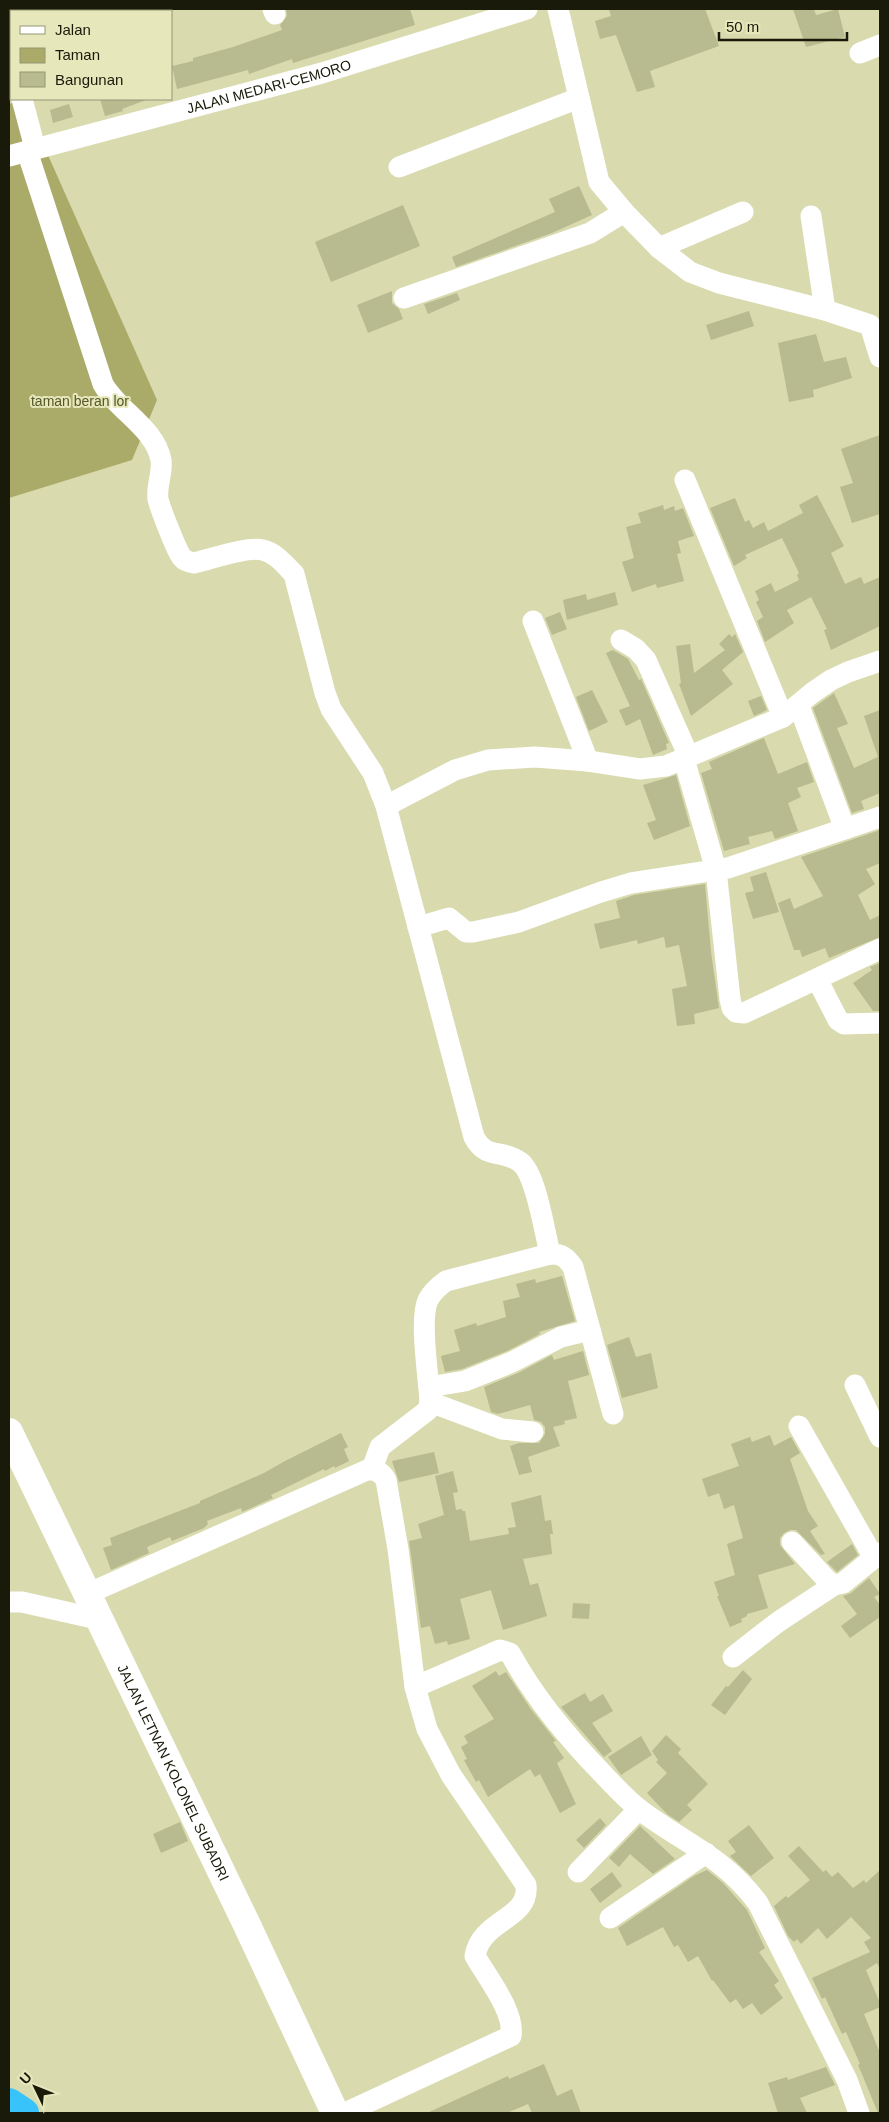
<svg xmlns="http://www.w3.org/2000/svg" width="889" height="2122" font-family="Arial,sans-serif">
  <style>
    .green { fill: #aaab69 }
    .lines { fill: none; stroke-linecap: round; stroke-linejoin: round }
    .river { stroke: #38c3fa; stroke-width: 30 }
    .building { fill: #b8ba8f }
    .minor { stroke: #fff; stroke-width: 21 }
    .major { stroke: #fff; stroke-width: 28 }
    .labels { text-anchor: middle; stroke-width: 4; stroke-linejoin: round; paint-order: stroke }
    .street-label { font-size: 14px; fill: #191a09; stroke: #e6e8bb }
    .park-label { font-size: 14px; fill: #565728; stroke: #e6e8bb }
  </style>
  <rect width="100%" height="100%" fill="#d9daae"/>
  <!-- green -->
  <path class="green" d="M23 99 157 400 132 460 9 498V104Z"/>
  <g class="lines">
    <!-- river -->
    <path class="river" d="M9 2103 24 2113"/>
  </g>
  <!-- building -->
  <path class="building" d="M286 9H410L415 25 293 63 292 59 249 74 248 70 177 89 172 66 193 61V58L233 47 282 30 280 25 287 16Z
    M609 9H705L719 46 650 71 655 87 637 92 616 35 600 39 595 21 611 16Z
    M793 9H814L816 15 838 9 845 37 806 47Z
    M100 99H146V100L122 109 123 111 105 116Z
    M69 104 73 117 53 123 50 110Z
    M579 186 592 215 552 233 456 267 452 257 555 212 549 199Z
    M403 205 420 246 331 282 315 242Z
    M392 291V303L399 309 403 319 368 333 357 305Z
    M457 293 460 300 428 314 424 304Z
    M749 311 754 326 711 340 706 325Z
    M816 334 824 362 846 357 852 378 813 390 814 397 789 402 778 343Z
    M880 435V514L852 523 840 487 853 483 841 449Z
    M817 495 844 546 831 553 845 584 861 577 864 584 880 577V626L831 650 824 630 827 629 811 597 787 610 794 623 765 642 757 621 763 617 756 602 759 600 755 591 771 583 775 592 799 580 797 575 799 573 782 538 745 555 747 558 734 566 710 508 735 498 745 522 749 520 753 528 764 522 768 531 803 513 799 505Z
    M663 505 664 510 674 506 675 511 683 508 694 536 678 541 681 553 677 554 684 581 657 588 656 584 632 592 622 562 634 558 626 527 641 523 638 513Z
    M615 592 618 605 567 620 563 600 586 594 587 600Z
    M560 612 567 629 552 635 545 618Z
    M729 634 732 637 735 634 743 652 722 670 733 684 691 716 679 684 681 683 676 646 690 644 694 673 725 650 719 644Z
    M613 650 628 659 639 680 641 679 669 743 666 744 667 749 653 755 640 719 626 726 619 710 630 706 606 653Z
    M592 690 608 722 589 731 576 697Z
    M834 693 848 724 837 728 854 768 880 756V793L861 801 864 809 852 813 813 708Z
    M761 696 767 710 754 716 748 701Z
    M880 710V756L878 757 864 716Z
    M764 738 778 774 807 762 814 782 797 788 801 797 788 803 798 831 775 839 772 831 748 837 750 844 724 851 701 773 712 769 709 762Z
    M676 775 690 826 654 840 647 823 656 820 643 785Z
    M880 830V863L866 869 875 884 858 895 870 920 880 915V937L829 958 825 948 802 957 800 950H794L778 903 790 898 794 909 823 896 801 857Z
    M766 872 779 912 753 919 745 893 754 891 750 877Z
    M705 884 711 952 719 1008 694 1014 695 1024 677 1026 672 989 687 986 679 945 666 948 664 937 638 944 637 940 600 949 594 924 620 918 616 901 634 895Z
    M880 963V1011H873L853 983 872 970 870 967Z
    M562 1276 575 1321 539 1332 540 1334 507 1351 462 1369 445 1372 441 1356 460 1351 454 1330 476 1323 477 1326 506 1317 503 1301 520 1297 516 1284 535 1279 536 1283Z
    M629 1337 636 1357 651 1353 658 1388 622 1398 607 1345Z
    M583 1351 589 1375 568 1381 577 1418 564 1421 565 1424 553 1427 560 1446 528 1457 532 1472 519 1475 510 1446 519 1443H539L545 1434V1427L541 1422 534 1420 530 1405 498 1414 491 1412 484 1387 518 1373 552 1355 554 1360Z
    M341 1433 348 1447 344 1449 349 1461 335 1468 334 1466 325 1471 324 1469 271 1495 273 1498 242 1512 241 1508 207 1521 208 1524 204 1528 172 1541 170 1537 147 1547 149 1553 111 1570 103 1548 112 1545 110 1538 200 1503V1501L264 1473 285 1461Z
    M770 1435 774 1446 791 1437 800 1453 790 1459 808 1511 818 1526 810 1531 825 1554 821 1555 796 1530H790L784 1533 780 1538V1545L795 1564 758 1575 768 1608 747 1614V1616L741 1619 742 1622 730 1627 717 1596H719L714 1582 735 1575 727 1544 743 1538 734 1505 724 1509 719 1493 708 1497 702 1479 739 1466 731 1444 750 1437 752 1442Z
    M434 1452 439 1473 399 1482 392 1461Z
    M453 1471 458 1492 453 1493 456 1510 462 1509V1511H465L470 1541 509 1534 508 1528 516 1527 511 1503 541 1495 545 1521 551 1520 553 1534H550L552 1554 523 1559 530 1585 538 1583 547 1616 503 1630 491 1590 460 1599 470 1639 448 1645 447 1641 435 1644 430 1626 421 1628 409 1541 422 1538 418 1524 444 1515 435 1476Z
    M852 1544 858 1555 837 1572 827 1562Z
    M869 1578 880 1594 874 1597 880 1605V1617L850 1638 841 1626 857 1614 843 1596 851 1593Z
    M573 1603 590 1604 589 1619 572 1618Z
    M743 1670 752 1679 725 1715 711 1705 726 1686 728 1687Z
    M496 1671 499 1676 506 1672 530 1708 556 1741 553 1742 564 1758 557 1763 576 1804 560 1813 540 1774 535 1777 530 1769 488 1797 479 1780 476 1782 464 1760 467 1759 461 1747 468 1743 464 1736 494 1719 472 1686Z
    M585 1693 590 1702 603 1694 613 1711 592 1723 612 1751 604 1757 561 1707Z
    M666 1735 681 1749 678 1753 708 1784 687 1805 692 1810 679 1822 667 1814 647 1793 667 1773 656 1762 658 1760 652 1751Z
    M641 1736 652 1755 621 1775 608 1757Z
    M600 1818 606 1825 584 1848 576 1840Z
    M180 1822 188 1841 161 1853 153 1834Z
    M749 1825 774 1858 751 1876 730 1856 736 1852 728 1841Z
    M640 1826 675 1859 653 1874 630 1854 619 1867 609 1858Z
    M799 1846 823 1872 826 1870 832 1877 838 1872 853 1888 864 1880 866 1883 880 1870V1969L877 1963 866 1970 880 2003V2007L864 2014 880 2053V2113H878L864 2079 858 2065 860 2064 846 2032 842 2034 825 1997 822 1999 812 1978 870 1952 864 1942 871 1938 851 1917 827 1939 818 1928 801 1944 797 1939 794 1942 788 1936 774 1906 786 1896 788 1898 810 1880 788 1856Z
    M707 1870 723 1883 747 1910 765 1948 759 1952 779 1981 774 1985 783 1998 761 2015 752 2003 743 2009 736 1999 730 2003 713 1980 712 1981 698 1956 688 1962 678 1945 674 1947 663 1927 627 1946 618 1928 694 1876Z
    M612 1872 622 1886 600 1903 590 1889Z
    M544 2064 557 2096 572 2089 581 2113H532L528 2104 507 2113H427L508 2076 509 2079Z
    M826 2067 835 2085 800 2098 807 2113H778L768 2083 787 2077 788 2080Z"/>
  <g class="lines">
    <!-- minor -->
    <g class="minor">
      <path d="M273 9 275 14"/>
      <path d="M558 9 599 182 624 212 659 248 690 272 719 283 825 310 870 325 880 357"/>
      <path d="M17 11 24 9"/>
      <path d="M9 45 11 55"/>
      <path d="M860 53 880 45"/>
      <path d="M22 99 35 148"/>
      <path d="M27 151 103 384C118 411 155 428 161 460 163 473 156 486 158 499 160 508 176 549 181 556 184 561 189 562 194 563 212 559 246 546 263 550 276 553 285 565 294 574L325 693 331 709 373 773 386 806 474 1137C487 1161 501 1148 520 1162 536 1173 545 1234 550 1254L446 1281C439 1286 432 1292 428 1300 419 1319 429 1379 430 1402L428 1410 380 1447 372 1469"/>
      <path id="s1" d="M9 156 322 73 527 9"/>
      <path d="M399 167 579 98"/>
      <path d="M811 216 825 310"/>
      <path d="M659 248 743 212"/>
      <path d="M404 298 590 233 624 212"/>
      <path d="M685 480 783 717"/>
      <path d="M533 621 588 761"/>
      <path d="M621 640 636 649 646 660 689 757"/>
      <path d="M799 706 845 829"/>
      <path d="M684 759 716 870 730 999 732 1008 736 1012 744 1013 880 949"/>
      <path d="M386 806 455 770 488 760 535 757 588 761 640 769 666 766 783 717 812 693 831 680 848 672 880 661"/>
      <path d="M418 927 449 918 466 932H473L519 922 601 892 631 883 728 868 880 817"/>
      <path d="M817 979 838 1020 844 1024 880 1023"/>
      <path d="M550 1254C562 1254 566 1257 573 1267L613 1414"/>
      <path d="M855 1385 880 1437"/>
      <path d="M429 1387 465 1381 512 1362 561 1337 590 1330"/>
      <path d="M430 1402 502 1429 533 1432"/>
      <path d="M799 1426 874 1558"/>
      <path d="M792 1542 827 1580 834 1585 843 1583 880 1553"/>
      <path d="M87 1594 367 1470C376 1469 382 1473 386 1480L398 1549 415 1687 500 1650 510 1653C534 1697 567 1737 602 1773 614 1786 626 1799 640 1810 684 1843 724 1857 758 1903L847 2080 859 2113"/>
      <path d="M9 1602H22L97 1619"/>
      <path d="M733 1657 778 1622 834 1585"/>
      <path d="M578 1872 639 1809"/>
      <path d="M610 1918 706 1853"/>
      <path d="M345 2113 511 2036C515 2012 487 1977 475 1956 481 1919 530 1920 526 1885L451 1775 427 1729 415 1687"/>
    </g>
    <!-- major -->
    <path class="major" id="s2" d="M9 1432 247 1925 335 2113"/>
  </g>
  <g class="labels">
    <!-- street labels -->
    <g class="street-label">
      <text dy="5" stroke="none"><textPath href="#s1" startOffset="269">JALAN MEDARI-CEMORO</textPath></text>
      <text dy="5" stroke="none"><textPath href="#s2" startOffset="378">JALAN LETNAN KOLONEL SUBADRI</textPath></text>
    </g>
    <!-- park labels -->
    <g class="park-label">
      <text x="80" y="406">taman beran lor</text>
    </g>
  </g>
  <!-- border -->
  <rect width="889" height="2122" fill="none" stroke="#191a09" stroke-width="20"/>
  <!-- legend -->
  <rect x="10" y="10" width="162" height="90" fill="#e6e8bb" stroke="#949674"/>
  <rect x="20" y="26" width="25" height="8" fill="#ffffff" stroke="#949674"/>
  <text x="55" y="35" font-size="15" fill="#191a09">Jalan</text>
  <rect x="20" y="48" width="25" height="15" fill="#aaab69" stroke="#949674"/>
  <text x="55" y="60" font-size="15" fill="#191a09">Taman</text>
  <rect x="20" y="72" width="25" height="15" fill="#b8ba8f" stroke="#949674"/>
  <text x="55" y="85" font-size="15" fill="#191a09">Bangunan</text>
  <!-- north arrow -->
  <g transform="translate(35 2087) rotate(313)" stroke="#e6e8bb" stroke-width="4" paint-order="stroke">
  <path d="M0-4L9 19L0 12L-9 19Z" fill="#191a09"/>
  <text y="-8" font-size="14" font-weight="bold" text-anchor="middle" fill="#191a09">U</text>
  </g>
  <!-- scale -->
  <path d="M719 32v8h128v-8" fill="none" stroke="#191a09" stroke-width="2.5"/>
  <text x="726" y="32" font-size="15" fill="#191a09" stroke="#e6e8bb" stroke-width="4" paint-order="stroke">50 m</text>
</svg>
